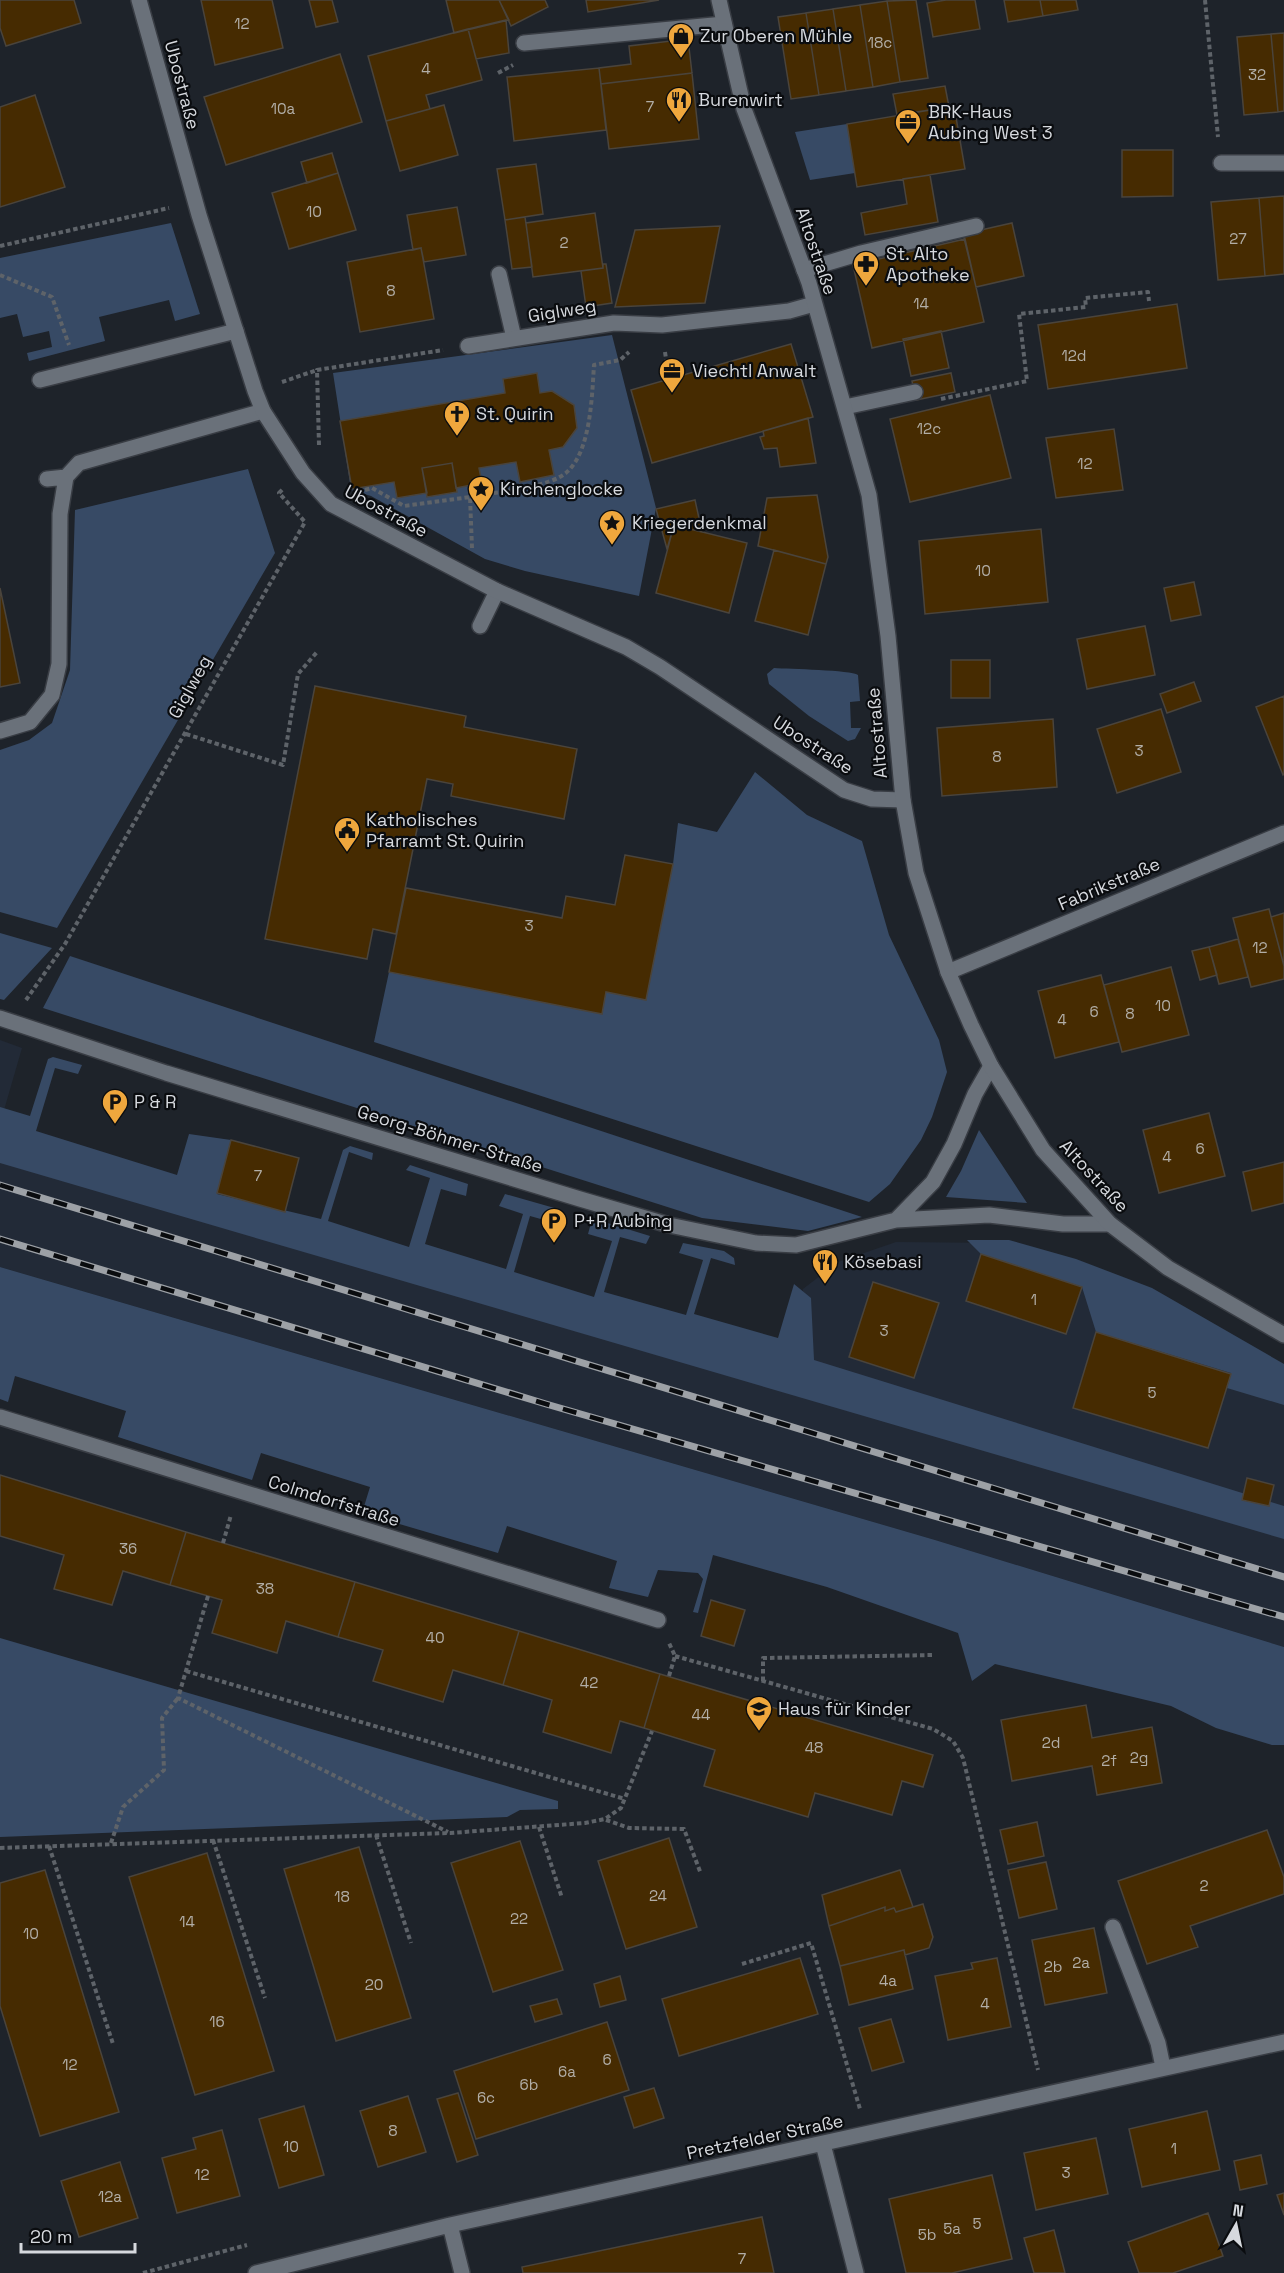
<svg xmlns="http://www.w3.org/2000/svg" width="1284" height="2273" font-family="'Space Grotesk',sans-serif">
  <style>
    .built { fill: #222a37 }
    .green { fill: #374a65 }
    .building { fill: #462b01; stroke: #4a443c; stroke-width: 1.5 }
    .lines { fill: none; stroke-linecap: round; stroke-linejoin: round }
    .service-casing { stroke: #393d44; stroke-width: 18 }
    .minor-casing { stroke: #393d44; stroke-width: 18 }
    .tertiary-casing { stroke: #393d44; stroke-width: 18 }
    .secondary-casing { stroke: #393d44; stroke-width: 18 }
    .path { stroke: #5e6369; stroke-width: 4; stroke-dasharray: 4.5 3; stroke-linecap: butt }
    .service { stroke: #6a717a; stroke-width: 15 }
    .minor { stroke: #6a717a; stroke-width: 15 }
    .tertiary { stroke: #6a717a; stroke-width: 15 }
    .secondary { stroke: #6a717a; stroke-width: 15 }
    .rail-casing { stroke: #9da1a6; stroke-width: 7 }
    .rail { stroke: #0a0c0f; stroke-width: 4.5; stroke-dasharray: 14; stroke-linecap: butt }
    .labels { text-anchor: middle; stroke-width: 4.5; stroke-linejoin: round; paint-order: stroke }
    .number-label { font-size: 15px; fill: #b2aea7 }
    .poi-label { font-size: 18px; fill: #d6d9de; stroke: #0a0c0f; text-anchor: start }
    .street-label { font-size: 18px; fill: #d6d9de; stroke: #0a0c0f }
  </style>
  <rect width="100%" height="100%" fill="#1e232a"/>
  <!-- built -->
  <path class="built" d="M0 1040 22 1048 0 1124Z
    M0 1155 784 1365 803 1289 838 1262 896 1242 1001 1243 1284 1368V1647L935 1540 0 1267Z"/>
  <!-- green -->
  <path class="green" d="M847 124 855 173 810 180 795 132Z
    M171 223 200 314 175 321 169 300 99 317 105 341 29 361 27 353 52 347 49 331 23 337 17 314 0 318V258Z
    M612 335 656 508 639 596 525 571 485 559 371 496 351 490 333 373Z
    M248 469 275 553 57 928 0 912V750L29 740 52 723 70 670 75 510Z
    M774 668C789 669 851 670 858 675L860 701 850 702 851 728H861L855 739 848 741 809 716 769 684 767 674Z
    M755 772 807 815 862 841 889 935 939 1040 947 1072 932 1117 921 1140 890 1184 869 1202 374 1042 389 972 453 984 606 992 673 864 678 823 717 832Z
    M0 933 52 948 4 1000 0 999Z
    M70 956 862 1217 808 1231 702 1218 43 1008Z
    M53 1057 82 1065 78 1074 55 1068 36 1131 177 1175 189 1134 231 1140 217 1194 321 1219 343 1150 350 1146 373 1153 372 1160 349 1152 328 1221 409 1247 430 1178 406 1170 410 1165 468 1184 466 1196 441 1189 425 1244 506 1269 523 1214 499 1206 505 1194 558 1209 555 1223 530 1216 514 1272 594 1297 612 1241 588 1234 591 1223 598 1220 650 1236 646 1244 620 1237 604 1292 686 1315 703 1260 679 1253 683 1243 724 1251 734 1258 735 1265 711 1258 694 1314 778 1338 794 1284 811 1298 814 1360 1284 1506V1539L0 1163V1107L30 1116 48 1059Z
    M979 1130 1027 1203 946 1197 961 1171Z
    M967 1240H1009L1076 1259 1152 1288 1284 1364V1405L1227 1388 1231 1373 1096 1332 1082 1287 981 1254Z
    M0 1267 935 1540 1284 1647V1745H1272L1216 1728 1171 1706 995 1664 972 1681 958 1633 827 1587 713 1555 698 1613 693 1612 703 1579 698 1573 658 1570 648 1597 609 1588 617 1561 507 1526 498 1553 362 1513 370 1487 261 1453 252 1480 118 1437 126 1411 15 1376 8 1402 0 1399Z
    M0 1638 558 1801V1809L520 1810 507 1817 0 1837Z"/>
  <!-- building -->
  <path class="building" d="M0 0H74L81 23 6 46 0 28Z
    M201 0H272L283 48 215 65Z
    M309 0H332L338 22 316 27Z
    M446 0H499L509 20 454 33Z
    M499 0H545L548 7 511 26Z
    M586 0H659L588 12Z
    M916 0 928 78 900 82 887 1Z
    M946 0H975L980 29 933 37 927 3Z
    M1004 0H1040L1043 16 1008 22Z
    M1040 0H1076L1078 10 1043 16Z
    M887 1 900 82 873 87 860 5Z
    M860 5 873 87 846 91 833 9Z
    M833 9 846 91 819 95 806 13Z
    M806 13 819 95 791 99 778 17Z
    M506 20 509 53 476 59 468 29Z
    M468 29 482 80 426 95 430 109 386 121 368 56Z
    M1284 33V111L1278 112 1271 34Z
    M1271 34 1278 112 1244 115 1237 37Z
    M688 39 692 73 601 84 599 68 631 64 629 46Z
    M340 54 362 122 226 165 204 97Z
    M599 68 606 130 514 141 507 77Z
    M692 73 699 139 609 149 601 84Z
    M945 86 949 107 897 115 893 94Z
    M35 95 65 187 0 207V107Z
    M444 105 458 155 400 171 386 121Z
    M954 106 965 169 857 187 847 124Z
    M1122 150H1173V196L1122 197Z
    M332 153 338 173 307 183 301 162Z
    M536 164 543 214 505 220 497 169Z
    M338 173 356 230 289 249 272 193Z
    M930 175 938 222 865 235 861 213 907 204 903 179Z
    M1284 196V274L1265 276 1259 198Z
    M1259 198 1265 276 1218 280 1211 202Z
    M457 207 466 255 424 262 421 248 413 250 407 215Z
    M595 213 603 268 533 277 526 223Z
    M525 217 532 267 512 269 505 220Z
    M1012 223 1024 276 976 287 963 234Z
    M720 226 705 303 615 307 635 230Z
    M965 239 984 322 872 348 853 265Z
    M421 248 434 319 360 332 347 262Z
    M603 264H606L612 303 586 307 581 271 603 268Z
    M1177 304 1187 368 1048 389 1038 325Z
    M941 331 949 368 911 376 903 339Z
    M791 344 813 417 652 463 631 390Z
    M537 373 540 393 552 391 574 405 577 428 563 447 549 450 554 475 520 482 516 462 479 468 482 483 456 488 452 463 422 468 427 493 397 498 394 482 352 489 340 421 505 393 503 379Z
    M951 373 955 392 916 400 912 381Z
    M990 395 1011 478 910 502 890 419Z
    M808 418 816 463 780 467 777 448 764 449 760 437 764 436 763 431Z
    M1114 429 1123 490 1056 498 1046 438Z
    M452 463 457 492 427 497 422 468Z
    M817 495 828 557 826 564 758 546 767 498Z
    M695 500 702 532 674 525 667 549 656 509Z
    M674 525 747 543 729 613 656 593Z
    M1041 529 1048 602 925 614 919 541Z
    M774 550 826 564 808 635 755 621Z
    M1194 582 1201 615 1171 621 1164 588Z
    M0 588 20 683 0 687Z
    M1145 626 1155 675 1087 689 1077 639Z
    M951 660H990V698H951Z
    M1194 682 1201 701 1167 713 1160 694Z
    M315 686 466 716 464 727 577 749 564 819 451 796 453 784 427 779 396 934 373 929 367 959 265 939Z
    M1284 696V774L1283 775 1256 707Z
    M1161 709 1181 772 1117 793 1097 729Z
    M1053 719 1057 787 942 796 937 728Z
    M625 855 673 864 646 1000 606 992 602 1014 389 972 406 888 562 918 566 896 615 905Z
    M1269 909 1284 966V979L1251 987 1233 918Z
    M1284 913V966L1271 917Z
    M1238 939 1248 977 1219 984 1209 947Z
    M1209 947 1217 975 1200 980 1192 951Z
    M1171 967 1189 1035 1122 1052 1104 985Z
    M1101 975 1119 1042 1055 1058 1038 991Z
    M1209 1113 1225 1176 1159 1193 1143 1130Z
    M231 1140 299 1158 285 1212 217 1193Z
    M1284 1162V1203L1252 1211 1243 1172Z
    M981 1254 1082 1287 1066 1334 966 1301Z
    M873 1282 939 1303 914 1378 849 1357Z
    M1096 1332 1231 1374 1208 1448 1073 1408Z
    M0 1475 186 1532 170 1585 123 1571 112 1605 54 1589 64 1555 0 1536Z
    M1247 1478 1274 1485 1269 1506 1242 1500Z
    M186 1532 355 1582 338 1637 286 1621 277 1653 212 1633 222 1600 170 1585Z
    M355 1582 519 1631 503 1685 453 1670 443 1702 373 1681 383 1650 338 1637Z
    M711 1600 745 1610 734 1646 701 1636Z
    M519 1631 660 1674 644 1728 620 1721 611 1753 543 1732 552 1700 503 1685Z
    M660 1674 933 1755 923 1787 902 1781 892 1815 815 1793 808 1817 704 1786 715 1750 644 1728Z
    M1086 1705 1092 1738 1152 1727 1162 1783 1097 1795 1092 1766 1012 1781 1001 1720Z
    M1037 1822 1044 1856 1008 1864 1000 1830Z
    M1267 1830 1284 1877V1894L1190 1926 1198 1947 1147 1964 1118 1881Z
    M669 1838 697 1927 626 1949 598 1861Z
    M520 1841 563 1970 493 1992 451 1863Z
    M359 1847 411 2018 336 2041 284 1869Z
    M207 1853 274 2071 195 2095 129 1877Z
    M1046 1862 1057 1909 1019 1918 1008 1870Z
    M45 1870 119 2112 40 2136 0 2006V1883Z
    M900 1870 913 1907 896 1912 894 1908 885 1911V1907L829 1926 822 1895Z
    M923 1904 933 1937 929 1948 905 1955 904 1950 840 1966 829 1926 885 1907V1911L894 1908 896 1912Z
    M1094 1928 1107 1993 1045 2005 1032 1940Z
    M904 1950 913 1989 849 2005 840 1966Z
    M800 1958 818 2014 679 2056 662 1999Z
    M997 1958 1011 2027 948 2040 935 1976 973 1969 971 1963Z
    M620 1976 626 2000 600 2007 594 1984Z
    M557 1999 562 2014 535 2022 530 2006Z
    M891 2019 904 2062 872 2071 859 2028Z
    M607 2022 629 2090 476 2139 454 2071Z
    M654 2088 664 2118 634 2128 624 2097Z
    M458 2093 478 2155 457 2162 437 2099Z
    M408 2096 426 2152 378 2167 360 2111Z
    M304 2106 324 2175 279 2188 259 2119Z
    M1207 2111 1220 2170 1142 2187 1129 2129Z
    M222 2130 240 2196 177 2213 162 2158 196 2149 193 2138Z
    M1096 2138 1108 2194 1036 2210 1024 2153Z
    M1261 2155 1267 2184 1240 2190 1234 2161Z
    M120 2162 138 2218 79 2237 61 2181Z
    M992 2175 1012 2259 952 2273H906L889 2199Z
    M1284 2193V2215L1277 2195Z
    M1208 2213 1223 2256 1173 2273H1139L1128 2242Z
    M762 2217 774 2273H523L522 2267Z
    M1054 2230 1065 2273H1034L1024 2238Z"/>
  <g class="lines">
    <!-- service casing -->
    <g class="service-casing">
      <path id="service" d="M524 43 724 24
        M804 270 861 253 976 226
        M499 274 514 338
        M40 380 236 331
        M845 407 915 392
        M47 479 66 477
        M480 626 497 591
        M0 731 30 722 52 695 59 664 60 514 66 477 79 463 263 411
        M1113 1927 1158 2043 1163 2067"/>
    </g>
    <!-- minor casing -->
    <g class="minor-casing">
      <path id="minor" d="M1221 163H1284
        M468 346 614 323 662 325 789 311 814 304
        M948 972 1284 833
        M0 1018 166 1073 580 1199 669 1225 756 1243 796 1245 896 1220 989 1215 1063 1224H1110
        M896 1220 933 1182 954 1144 975 1094 991 1066
        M0 1417 658 1620
        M823 2144 856 2273
        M450 2225 462 2273
        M256 2273 450 2225 1284 2042"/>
    </g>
    <!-- tertiary casing -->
    <g class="tertiary-casing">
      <path id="tertiary" d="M139 0 199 215 255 391 263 411 303 473 331 504 497 591 626 647 660 667 844 790 872 799 903 800"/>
    </g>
    <!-- secondary casing -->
    <g class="secondary-casing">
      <path id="secondary" d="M719 0 744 109 809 283 869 495 888 636 903 800 916 873 948 972 971 1025 991 1066 1043 1150 1110 1224 1168 1268 1284 1335"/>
    </g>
    <!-- path -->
    <path class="path" d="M1205 0 1218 137
      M498 73 513 65
      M0 246 169 208
      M0 275 52 297 69 345
      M665 352 669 379
      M282 382 317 370
      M941 399 1027 381 1019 314 1086 307 1085 298 1148 292 1149 301
      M319 445 317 370 443 350
      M365 490 372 488 404 506 470 497
      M472 548 470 497C493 492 552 488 568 471 591 449 592 395 594 365L620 360 629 352
      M186 734 283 765 298 674 317 652
      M26 1000 65 944 305 522 279 493 283 489
      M223 1543 231 1515
      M208 1596 178 1698 448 1832
      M675 1656 933 1729 953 1741 963 1758 1038 2070
      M186 1671 625 1799
      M669 1676 675 1656 669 1643
      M763 1681V1658L934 1655
      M606 1820 629 1828 684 1829 701 1874
      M539 1827 562 1898
      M376 1835 411 1943
      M213 1840 265 1998
      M111 1843 123 1807 164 1770 162 1718 178 1698
      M49 1846 113 2044
      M0 1848 450 1833 585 1823 605 1819 621 1808 652 1731
      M742 1964 811 1943 860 2109
      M143 2273 247 2245"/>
    <!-- service -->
    <use href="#service" class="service"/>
    <!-- minor -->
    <use href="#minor" class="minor"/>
    <!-- tertiary -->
    <use href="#tertiary" class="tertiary"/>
    <!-- secondary -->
    <use href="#secondary" class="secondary"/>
    <!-- rail casing -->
    <g class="rail-casing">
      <path id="rail" d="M0 1185 1284 1577
        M0 1239 546 1404 1284 1617"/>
    </g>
    <!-- rail -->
    <use href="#rail" class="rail"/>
  </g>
  <!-- icons -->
  <defs>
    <g id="shop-pin" transform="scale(1.35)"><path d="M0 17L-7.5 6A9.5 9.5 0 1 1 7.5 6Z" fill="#efa73d" stroke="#0a0c0f"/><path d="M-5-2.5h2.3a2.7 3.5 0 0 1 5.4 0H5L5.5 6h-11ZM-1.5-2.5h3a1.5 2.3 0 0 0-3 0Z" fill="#111"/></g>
    <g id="restaurant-pin" transform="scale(1.35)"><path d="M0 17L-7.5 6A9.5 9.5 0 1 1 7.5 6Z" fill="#efa73d" stroke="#0a0c0f"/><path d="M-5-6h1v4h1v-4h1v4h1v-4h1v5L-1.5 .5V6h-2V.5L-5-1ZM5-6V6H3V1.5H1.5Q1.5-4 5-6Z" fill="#111"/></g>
    <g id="office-pin" transform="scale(1.35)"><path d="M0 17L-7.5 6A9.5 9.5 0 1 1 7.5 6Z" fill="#efa73d" stroke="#0a0c0f"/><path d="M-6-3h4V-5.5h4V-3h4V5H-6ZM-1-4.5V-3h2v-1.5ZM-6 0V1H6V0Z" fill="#111"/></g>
    <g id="pharmacy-pin" transform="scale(1.35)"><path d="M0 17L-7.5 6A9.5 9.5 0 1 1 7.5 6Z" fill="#efa73d" stroke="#0a0c0f"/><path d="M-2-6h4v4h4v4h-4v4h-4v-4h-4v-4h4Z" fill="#111"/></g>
    <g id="church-pin" transform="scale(1.35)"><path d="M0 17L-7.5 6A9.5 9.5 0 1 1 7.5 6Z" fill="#efa73d" stroke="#0a0c0f"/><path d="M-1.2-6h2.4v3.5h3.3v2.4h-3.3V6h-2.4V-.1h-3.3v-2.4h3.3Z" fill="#111"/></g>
    <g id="sight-pin" transform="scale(1.35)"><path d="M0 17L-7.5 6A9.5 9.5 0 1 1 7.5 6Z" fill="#efa73d" stroke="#0a0c0f"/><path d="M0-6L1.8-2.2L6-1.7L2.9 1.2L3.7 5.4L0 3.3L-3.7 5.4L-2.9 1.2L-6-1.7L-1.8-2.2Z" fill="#111"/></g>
    <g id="civic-pin" transform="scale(1.35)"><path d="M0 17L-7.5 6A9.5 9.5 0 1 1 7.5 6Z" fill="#efa73d" stroke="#0a0c0f"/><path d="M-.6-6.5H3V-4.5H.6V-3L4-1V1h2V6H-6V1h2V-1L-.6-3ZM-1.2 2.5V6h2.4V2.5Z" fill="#111"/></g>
    <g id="parking-pin" transform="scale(1.35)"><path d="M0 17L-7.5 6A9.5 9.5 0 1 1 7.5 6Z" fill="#efa73d" stroke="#0a0c0f"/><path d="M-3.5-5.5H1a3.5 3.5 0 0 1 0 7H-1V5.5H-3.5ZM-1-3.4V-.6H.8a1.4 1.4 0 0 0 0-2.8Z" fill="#111"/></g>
    <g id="school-pin" transform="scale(1.35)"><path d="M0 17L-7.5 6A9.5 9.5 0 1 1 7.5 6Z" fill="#efa73d" stroke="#0a0c0f"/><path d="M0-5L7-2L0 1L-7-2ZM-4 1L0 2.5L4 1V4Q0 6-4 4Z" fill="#111"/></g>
  </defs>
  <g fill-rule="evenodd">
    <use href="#shop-pin" x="681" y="36"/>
    <use href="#restaurant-pin" x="679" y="100"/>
    <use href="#office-pin" x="908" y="122"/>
    <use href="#pharmacy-pin" x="866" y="264"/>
    <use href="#office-pin" x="672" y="371"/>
    <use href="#church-pin" x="457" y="414"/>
    <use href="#sight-pin" x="481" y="489"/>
    <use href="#sight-pin" x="612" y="523"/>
    <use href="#civic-pin" x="347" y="830"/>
    <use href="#parking-pin" x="115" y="1102"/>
    <use href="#parking-pin" x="554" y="1221"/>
    <use href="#restaurant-pin" x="825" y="1262"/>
    <use href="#school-pin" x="759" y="1709"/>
  </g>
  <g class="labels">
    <!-- number labels -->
    <g class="number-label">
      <text x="242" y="29">12</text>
      <text x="880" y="48">18c</text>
      <text x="426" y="74">4</text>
      <text x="1257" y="80">32</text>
      <text x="650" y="112">7</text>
      <text x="283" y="114">10a</text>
      <text x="314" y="217">10</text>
      <text x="1238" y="244">27</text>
      <text x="564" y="248">2</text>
      <text x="391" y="296">8</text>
      <text x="921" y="309">14</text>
      <text x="1074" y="361">12d</text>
      <text x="929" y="434">12c</text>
      <text x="1085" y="469">12</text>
      <text x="983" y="576">10</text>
      <text x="1139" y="756">3</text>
      <text x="997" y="762">8</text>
      <text x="529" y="931">3</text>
      <text x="1260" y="953">12</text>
      <text x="1163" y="1011">10</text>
      <text x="1094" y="1017">6</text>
      <text x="1130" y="1019">8</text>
      <text x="1062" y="1025">4</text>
      <text x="1200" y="1154">6</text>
      <text x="1167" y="1162">4</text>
      <text x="258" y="1181">7</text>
      <text x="1034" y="1305">1</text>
      <text x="884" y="1336">3</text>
      <text x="1152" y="1398">5</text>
      <text x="128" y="1554">36</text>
      <text x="265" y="1594">38</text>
      <text x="435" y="1643">40</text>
      <text x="589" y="1688">42</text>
      <text x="701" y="1720">44</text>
      <text x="1051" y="1748">2d</text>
      <text x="814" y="1753">48</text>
      <text x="1139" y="1763">2g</text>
      <text x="1109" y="1766">2f</text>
      <text x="1204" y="1891">2</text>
      <text x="658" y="1901">24</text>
      <text x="342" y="1902">18</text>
      <text x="519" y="1924">22</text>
      <text x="187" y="1927">14</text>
      <text x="31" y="1939">10</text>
      <text x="1081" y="1968">2a</text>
      <text x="1053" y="1972">2b</text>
      <text x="888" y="1986">4a</text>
      <text x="374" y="1990">20</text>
      <text x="985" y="2009">4</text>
      <text x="217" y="2027">16</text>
      <text x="607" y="2065">6</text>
      <text x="70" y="2070">12</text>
      <text x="567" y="2077">6a</text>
      <text x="529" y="2090">6b</text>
      <text x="486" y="2103">6c</text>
      <text x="393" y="2136">8</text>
      <text x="291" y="2152">10</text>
      <text x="1174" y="2154">1</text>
      <text x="1066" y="2178">3</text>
      <text x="202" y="2180">12</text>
      <text x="110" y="2202">12a</text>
      <text x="977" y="2229">5</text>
      <text x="952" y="2234">5a</text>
      <text x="927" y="2240">5b</text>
      <text x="742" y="2264">7</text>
    </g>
    <!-- poi labels -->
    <g class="poi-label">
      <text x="700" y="42">Zur Oberen Mühle</text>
      <text x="698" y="106">Burenwirt</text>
      <text x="928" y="118">BRK-Haus<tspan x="928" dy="21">Aubing West 3</tspan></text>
      <text x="886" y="260">St. Alto<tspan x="886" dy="21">Apotheke</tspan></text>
      <text x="692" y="377">Viechtl Anwalt</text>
      <text x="476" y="420">St. Quirin</text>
      <text x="500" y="495">Kirchenglocke</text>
      <text x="632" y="529">Kriegerdenkmal</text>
      <text x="366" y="826">Katholisches<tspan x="366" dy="21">Pfarramt St. Quirin</tspan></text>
      <text x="134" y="1108">P &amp; R</text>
      <text x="574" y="1227">P+R Aubing</text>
      <text x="844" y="1268">Kösebasi</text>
      <text x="778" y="1715">Haus für Kinder</text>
    </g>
    <!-- street labels -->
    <g class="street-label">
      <text transform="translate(182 85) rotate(75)" y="6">Ubostraße</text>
      <text transform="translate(816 251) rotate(71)" y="6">Altostraße</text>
      <text transform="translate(562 311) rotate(-9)" y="6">Giglweg</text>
      <text transform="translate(386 511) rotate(28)" y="6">Ubostraße</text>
      <text transform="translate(190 687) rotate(-61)" y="6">Giglweg</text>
      <text transform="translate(877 733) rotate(-95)" y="6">Altostraße</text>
      <text transform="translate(813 745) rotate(33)" y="6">Ubostraße</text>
      <text transform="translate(1109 884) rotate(-23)" y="6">Fabrikstraße</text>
      <text transform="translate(450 1139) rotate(17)" y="6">Georg-Böhmer-Straße</text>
      <text transform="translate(1094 1176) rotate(47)" y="6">Altostraße</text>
      <text transform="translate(334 1501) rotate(17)" y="6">Colmdorfstraße</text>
      <text transform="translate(765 2137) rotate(-12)" y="6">Pretzfelder Straße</text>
    </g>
  </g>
  <!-- north arrow -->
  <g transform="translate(1236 2225) rotate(9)" stroke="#0a0c0f" stroke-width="4.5" paint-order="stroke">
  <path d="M0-4.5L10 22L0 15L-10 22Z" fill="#d6d9de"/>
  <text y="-9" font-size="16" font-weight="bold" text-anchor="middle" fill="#d6d9de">N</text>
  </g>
  <!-- scale -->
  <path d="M21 2243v9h114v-9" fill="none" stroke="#d6d9de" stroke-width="3"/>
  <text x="30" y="2243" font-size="18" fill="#d6d9de" stroke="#0a0c0f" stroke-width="4.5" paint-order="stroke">20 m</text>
</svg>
